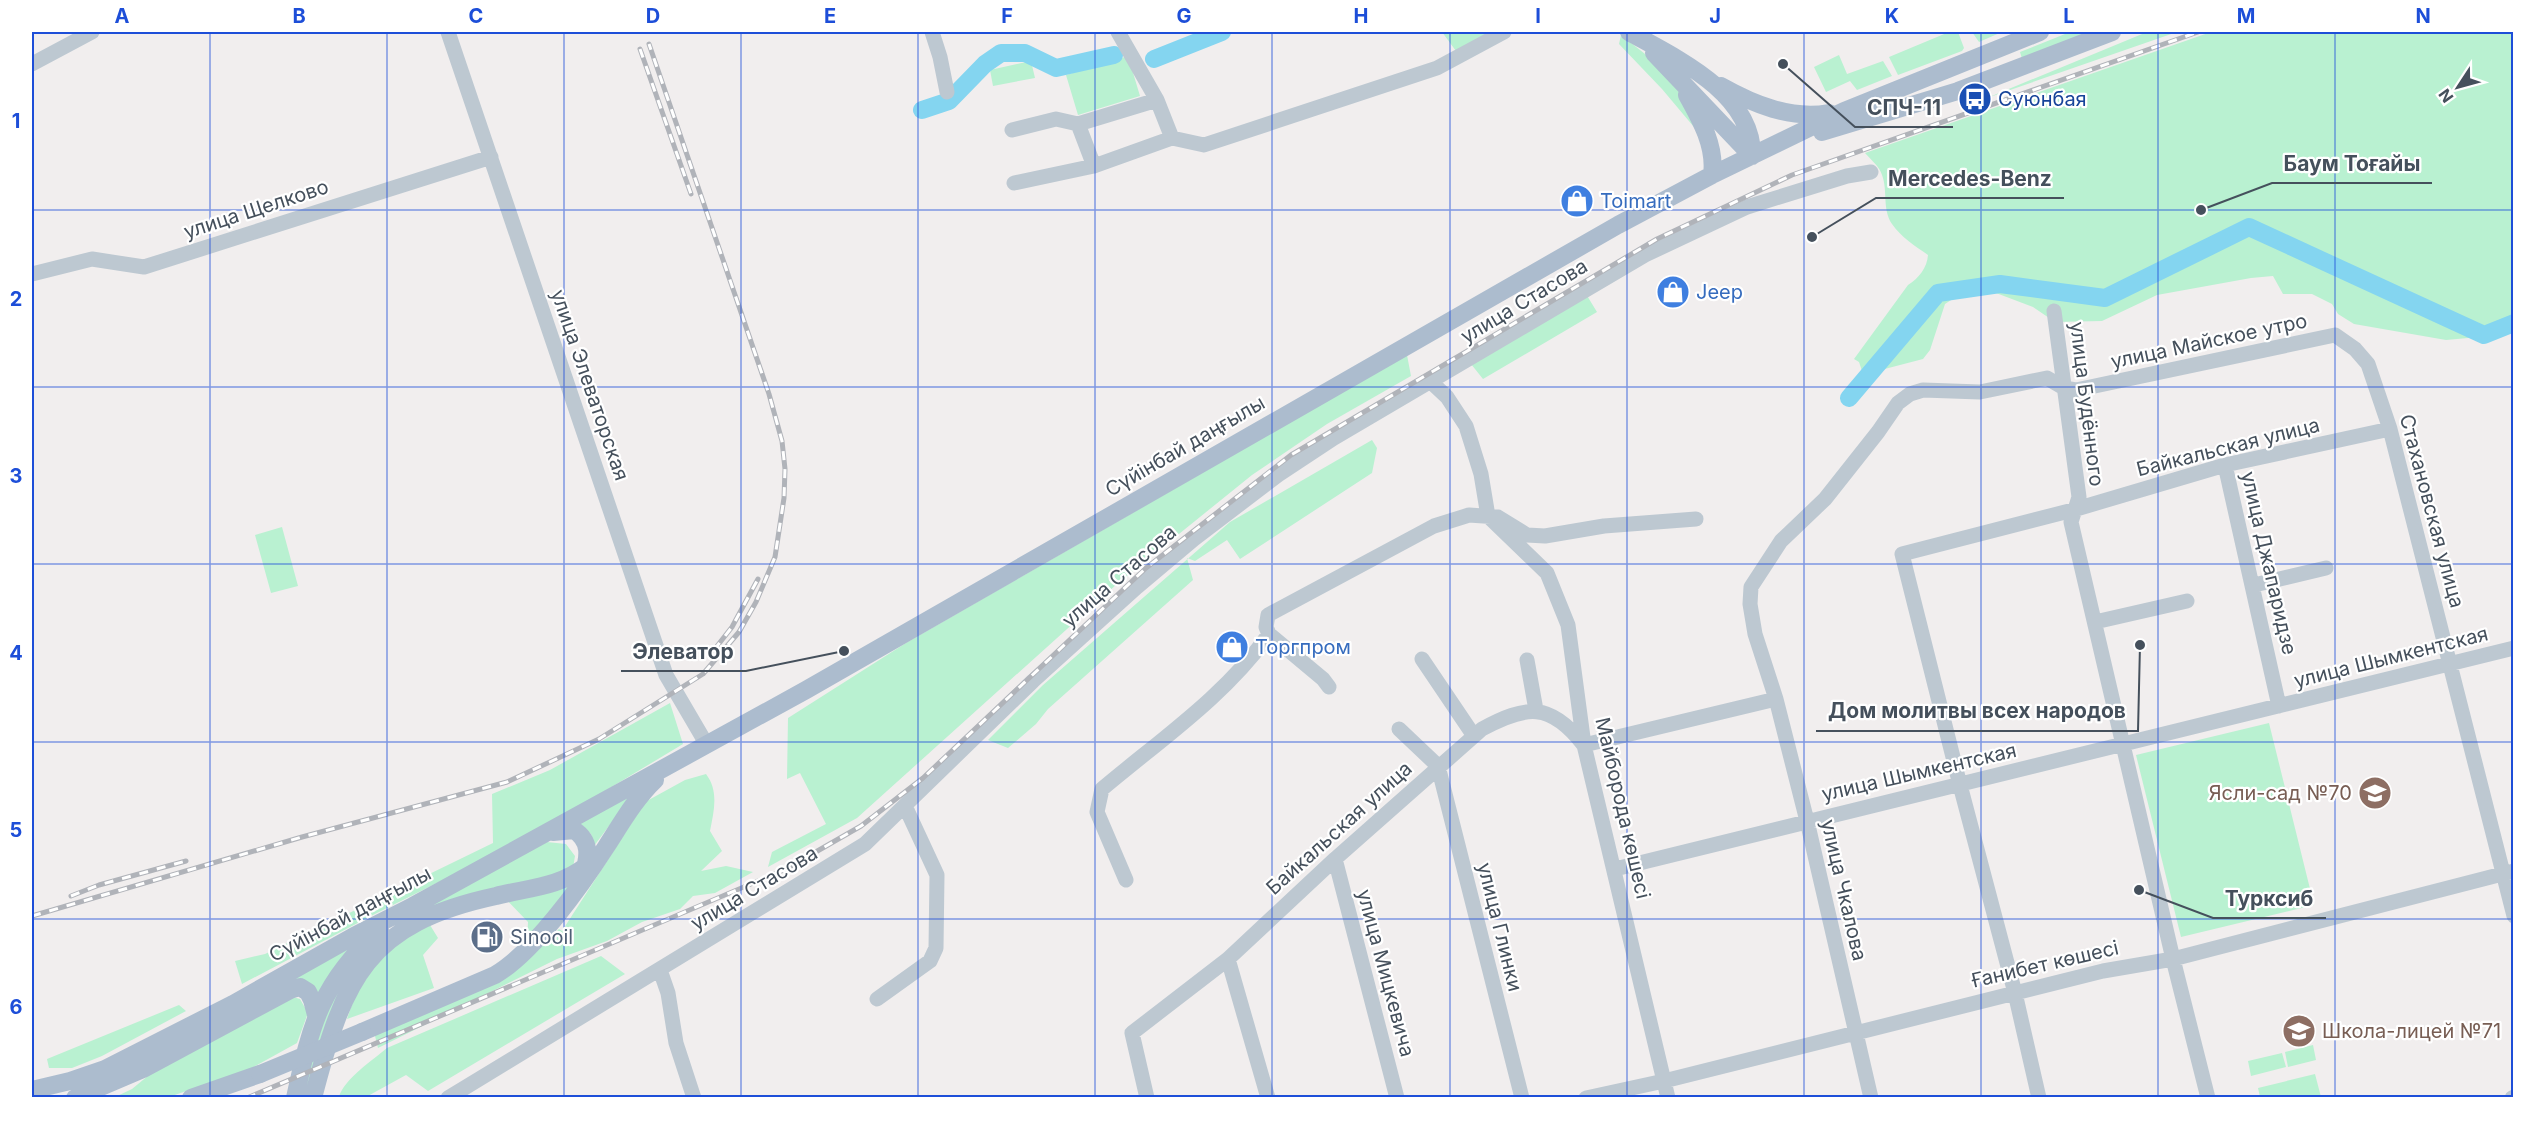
<svg xmlns="http://www.w3.org/2000/svg" width="2545" height="1129" font-family="Inter,sans-serif">
  <style>
    .green { fill: #b9f1d1 }
    .lines { fill: none; stroke-linecap: round; stroke-linejoin: round }
    .river { stroke: #84d5f0; stroke-width: 18 }
    .minor { stroke: #bdc8d1; stroke-width: 15 }
    .major { stroke: #acbcce; stroke-width: 18 }
    .rail-casing { stroke: #b0b3b9; stroke-width: 5 }
    .rail { stroke: #fff; stroke-width: 3; stroke-dasharray: 9; stroke-linecap: butt }
    .major-bridge { stroke: #acbcce; stroke-width: 18 }
    .grid { fill: none; stroke: #1d4ed8; stroke-width: 1.5; stroke-opacity: 0.55 }
    .labels { text-anchor: middle; stroke-width: 4.5; stroke-linejoin: round; paint-order: stroke }
    .transit-label { font-size: 20px; fill: #164399; stroke: #fff; text-anchor: start }
    .shop-label { font-size: 20px; fill: #366cbe; stroke: #fff; text-anchor: start }
    .street-label { font-size: 20px; fill: #45505c; stroke: #fff }
    .education-label { font-size: 20px; fill: #785e54; stroke: #fff; text-anchor: end }
    .service-label { font-size: 20px; fill: #4e5e75; stroke: #fff; text-anchor: start }
    .leader { fill: none; stroke: #45505c; stroke-width: 2 }
    .callout-dot { fill: #45505c; stroke: #fff; stroke-width: 2 }
    .callout-label { font-size: 21px; text-anchor: middle; font-weight: bold; fill: #45505c; stroke: #fff; stroke-width: 4.5; stroke-linejoin: round; paint-order: stroke }
    .neatline { fill: none; stroke: #1d4ed8; stroke-width: 2 }
    .grid-label { font-size: 20px; text-anchor: middle; font-weight: bold; fill: #1d4ed8 }
  </style>
  <rect width="100%" height="100%" fill="#f1eeee"/>
  <!-- green -->
  <path class="green" d="M1442 32H1494L1456 51Z
    M1949 32H1958L1964 48 1962 51 1898 75 1889 57Z
    M1972 32H2002L1979 42Z
    M2070 32H2097L2023 62 2020 52Z
    M2147 32H2177L1987 98Z
    M2211 32H2513V323L2479 337 2446 340 2354 324 2338 314 2332 304 2312 294H2283L2273 276 2251 278 2157 295 2102 321 2055 322 2033 307 1996 293 1977 289 1960 294 1945 304 1930 350 1923 359 1877 371 1864 377 1859 362 1854 359 1908 285C1919 278 1927 268 1928 255 1915 246 1901 237 1892 224 1882 209 1888 191 1882 175 1880 167 1870 159 1865 153Z
    M1621 35 1664 69 1684 96 1704 139 1662 89 1619 44Z
    M1839 55 1847 74 1883 61 1892 76 1857 90 1850 81 1826 92 1814 67Z
    M1128 56 1140 96 1078 115 1066 75Z
    M1031 61 1035 78 993 86 990 70Z
    M1586 294 1597 312 1483 379 1471 364Z
    M1407 355 1411 376 1327 424 1252 475 1117 584 857 818 768 867 772 852 826 824 800 773 787 779 788 718 906 643Z
    M1372 440 1377 448 1372 473 1240 559 1227 540 1195 561 1187 558 1193 580 1048 709 1036 724 1008 748 988 740 1043 685 1230 522Z
    M282 527 298 586 271 593 255 535Z
    M670 703 683 744 525 839 369 917 242 984 235 961 265 954 493 843 492 794 550 770Z
    M2269 723 2314 905 2181 937 2136 755Z
    M706 774C719 791 714 811 710 831L722 851 701 871 726 866 753 872 715 893 693 896 680 909 642 922 607 941 557 959 378 1048 374 1032 528 959 559 929 562 931 645 802 685 780Z
    M638 787 594 846 591 834 582 825H570Z
    M547 842 566 844 575 856 573 868 377 945 308 1097 301 1098 325 1009 374 943 416 912Z
    M576 882 527 942 528 922 504 897Z
    M430 925 438 938 423 955 434 988 347 1019C356 990 372 962 396 943 405 935 419 930 430 925Z
    M357 941 320 995 314 988 231 1011Z
    M601 956 625 974 428 1091 406 1075 366 1097H339C344 1079 373 1060 387 1048Z
    M293 997 300 999 308 1013 297 1043 250 1069 169 1097 113 1098 132 1089 149 1075Z
    M179 1005 186 1011 102 1056 72 1068H49L47 1059Z
    M2313 1045 2316 1060 2288 1067 2285 1052Z
    M2282 1053 2286 1067 2251 1076 2248 1061Z
    M2315 1074 2321 1097H2260L2258 1088Z"/>
  <g class="lines">
    <!-- river -->
    <path class="river" d="M1154 59 1222 32
      M922 110 949 101 985 64 1001 53H1025L1056 68 1114 55
      M1849 398 1938 293 2000 284 2105 298 2249 227 2484 335 2514 323"/>
    <!-- minor -->
    <path class="minor" d="M448 32 666 675 707 745
      M932 32 940 57 947 92
      M1118 32 1157 100 1172 138
      M32 64 92 32
      M1012 130 1056 119 1078 124
      M1094 166 1078 124 1157 100
      M1014 183 1094 166 1172 138 1204 145 1437 68 1504 32
      M32 274 92 259 144 267 491 157
      M2054 311 2079 497 2071 522 2173 959 2208 1098
      M1430 381 1447 397 1466 426 1481 474 1488 516 1547 573 1568 625 1584 745 1668 1098
      M2225 465 2279 706
      M2254 585 2326 568
      M2095 622 2187 601
      M1422 659 1474 736
      M1527 660 1536 710
      M1329 687 1323 679 1269 634 1266 627 1268 615 1434 526 1469 515 1498 517 1527 535 1545 536 1604 526 1696 519
      M1399 729 1438 766 1522 1098
      M1584 745 1776 699
      M1335 859 1397 1098
      M1615 869 2514 648
      M1126 880 1097 812 1102 789C1160 740 1225 696 1269 634
      M1228 959 1268 1098
      M660 970 668 993 676 1043 694 1098
      M877 999 930 961 936 948 937 875 905 806
      M448 1098 865 844 1033 681 1137 587 1194 539 1278 475 1334 438 1645 255 1747 207 1847 176 1871 172
      M1147 1098 1132 1033 1228 959 1335 859 1482 729C1526 705 1550 702 1583 744
      M1586 1098 1664 1081 2103 971 2173 959 2514 871
      M1871 1098 1807 821 1776 699 1755 634 1750 604 1751 587 1781 541 1825 499 1878 432 1898 403 1910 394 1923 390 1980 392 2047 378 2064 388 2076 390 2335 335 2355 349 2368 364 2390 429 2514 916
      M2039 1098 2015 993 1960 785 1902 554 2073 510 2225 465 2390 429
      M2512 1098 2514 1097"/>
    <!-- major -->
    <path class="major" d="M1629 32C1676 58 1753 93 1752 156
      M1654 53 1752 156
      M1721 86C1753 104 1791 120 1829 113
      M1687 95C1701 120 1716 147 1712 175
      M1822 132 1958 91 2112 32
      M553 832 574 830C591 841 589 857 583 874
      M362 1032 495 975C534 952 581 886 606 847 621 824 635 799 655 780
      M32 1090 70 1081 105 1069 233 1004 354 936 413 906 806 690 1618 225 1712 175 1844 111 2040 32
      M75 1098 143 1069 290 990 300 987 308 992 312 1000 316 1015
      M191 1098 260 1074
      M295 1098C311 1024 321 982 380 930
      M313 1098C344 978 366 924 496 896 527 888 560 887 586 866"/>
    <!-- rail casing -->
    <g class="rail-casing">
      <path id="rail" d="M640 49 691 194
        M714 650 732 627 758 579
        M71 896 99 885 186 861
        M32 916 302 837 507 782 599 739 703 674 739 632 756 602 775 557 784 498 785 469 782 441 769 394 649 44
        M247 1098 786 869 861 826 923 778 1146 568 1291 455 1657 239 1792 175 2198 32"/>
    </g>
    <!-- rail -->
    <use href="#rail" class="rail"/>
    <!-- major-bridge -->
    <path class="major-bridge" d="M260 1074 362 1032"/>
  </g>
  <!-- grid -->
  <path class="grid" d="M210 32V1098M387 32V1098M564 32V1098M741 32V1098M918 32V1098M1095 32V1098M1272 32V1098M1450 32V1098M1627 32V1098M1804 32V1098M1981 32V1098M2158 32V1098M2335 32V1098M32 210H2514M32 387H2514M32 564H2514M32 742H2514M32 919H2514"/>
  <!-- icons -->
  <defs>
    <g id="bus-disc" transform="scale(1.725)"><circle r="9.5" fill="#1a4fb4" stroke="#fff"/><path d="M-5-6H5V4H4V6H2V4H-2V6H-4V4H-5ZM-3.5-4V0h7V-4ZM-3.5 1.2v1.5H-2V1.2ZM2 1.2v1.5H3.5V1.2Z" fill="#fff"/></g>
    <g id="shop-disc" transform="scale(1.725)"><circle r="9.5" fill="#3f7fe0" stroke="#fff"/><path d="M-5-2.5h2.3a2.7 3.5 0 0 1 5.4 0H5L5.5 6h-11ZM-1.5-2.5h3a1.5 2.3 0 0 0-3 0Z" fill="#fff"/></g>
    <g id="school-disc" transform="scale(1.725)"><circle r="9.5" fill="#8d6e63" stroke="#fff"/><path d="M0-5L7-2L0 1L-7-2ZM-4 1L0 2.5L4 1V4Q0 6-4 4Z" fill="#fff"/></g>
    <g id="fuel-disc" transform="scale(1.725)"><circle r="9.5" fill="#5c6f8a" stroke="#fff"/><path d="M-5.5-6h7V0h2V4h1.3V-2.5L3-4.5l.8-.8L6-3V5H2.5V1h-1V6h-7ZM-4.2-4.7v3.2H.2V-4.7Z" fill="#fff"/></g>
  </defs>
  <g fill-rule="evenodd">
    <use href="#bus-disc" x="1975" y="99"/>
    <use href="#shop-disc" x="1577" y="201"/>
    <use href="#shop-disc" x="1673" y="292"/>
    <use href="#shop-disc" x="1232" y="647"/>
    <use href="#school-disc" x="2375" y="793"/>
    <use href="#fuel-disc" x="487" y="937"/>
    <use href="#school-disc" x="2299" y="1031"/>
  </g>
  <g class="labels">
    <!-- transit labels -->
    <g class="transit-label">
      <text x="1998" y="106">Суюнбая</text>
    </g>
    <!-- shop labels -->
    <g class="shop-label">
      <text x="1600" y="208">Toimart</text>
      <text x="1696" y="299">Jeep</text>
      <text x="1255" y="654">Торгпром</text>
    </g>
    <!-- street labels -->
    <g class="street-label">
      <text transform="translate(256 209) rotate(-18)" y="7">улица Щелково</text>
      <text transform="translate(1524 301) rotate(-31)" y="7">улица Стасова</text>
      <text transform="translate(2209 341) rotate(-12)" y="7">улица Майское утро</text>
      <text transform="translate(590 385) rotate(71)" y="7">улица Элеваторская</text>
      <text transform="translate(2087 404) rotate(83)" y="7">улица Будённого</text>
      <text transform="translate(1185 446) rotate(-30)" y="7">Сүйінбай даңғылы</text>
      <text transform="translate(2228 447) rotate(-14)" y="7">Байкальская улица</text>
      <text transform="translate(2432 511) rotate(75)" y="7">Стахановская улица</text>
      <text transform="translate(2269 563) rotate(77)" y="7">улица Джапаридзе</text>
      <text transform="translate(1119 576) rotate(-41)" y="7">улица Стасова</text>
      <text transform="translate(2391 657) rotate(-14)" y="7">улица Шымкентская</text>
      <text transform="translate(1919 772) rotate(-13)" y="7">улица Шымкентская</text>
      <text transform="translate(1623 808) rotate(77)" y="7">Майборода көшесі</text>
      <text transform="translate(1339 828) rotate(-42)" y="7">Байкальская улица</text>
      <text transform="translate(754 888) rotate(-31)" y="7">улица Стасова</text>
      <text transform="translate(1844 890) rotate(77)" y="7">улица Чкалова</text>
      <text transform="translate(350 914) rotate(-28)" y="7">Сүйінбай даңғылы</text>
      <text transform="translate(1500 927) rotate(76)" y="7">улица Глинки</text>
      <text transform="translate(2045 964) rotate(-13)" y="7">Ғанибет көшесі</text>
      <text transform="translate(1386 973) rotate(75)" y="7">улица Мицкевича</text>
    </g>
    <!-- education labels -->
    <g class="education-label">
      <text x="2352" y="800">Ясли-сад №70</text>
      <text x="2322" y="1038" text-anchor="start">Школа-лицей №71</text>
    </g>
    <!-- service labels -->
    <g class="service-label">
      <text x="510" y="944">Sinooil</text>
    </g>
  </g>
  <!-- callouts -->
  <path class="leader" d="M1783 64L1855 127H1953M2201 210L2272 183H2432M1812 237L1876 198H2064M844 651L746 671H621M2140 645L2138 731H1816M2139 890L2213 918H2326"/>
  <g class="callout-dot">
    <circle cx="1783" cy="64" r="6"/>
    <circle cx="2201" cy="210" r="6"/>
    <circle cx="1812" cy="237" r="6"/>
    <circle cx="844" cy="651" r="6"/>
    <circle cx="2140" cy="645" r="6"/>
    <circle cx="2139" cy="890" r="6"/>
  </g>
  <g class="callout-label">
    <text x="1904" y="115">СПЧ-11</text>
    <text x="2352" y="171">Баум Тоғайы</text>
    <text x="1970" y="186">Mercedes-Benz</text>
    <text x="683" y="659">Элеватор</text>
    <text x="1977" y="718">Дом молитвы всех народов</text>
    <text x="2269" y="906">Турксиб</text>
  </g>
  <!-- border -->
  <rect width="2545" height="1129" fill="none" stroke="#ffffff" stroke-width="66"/>
  <!-- north arrow -->
  <g transform="translate(2458 87) rotate(234)" stroke="#ffffff" stroke-width="4.5" paint-order="stroke">
  <path d="M0-4.5L10 22L0 15L-10 22Z" fill="#45505c"/>
  <text y="-9" font-size="16" font-weight="bold" text-anchor="middle" fill="#45505c">N</text>
  </g>
  <rect x="33" y="33" width="2479" height="1063" class="neatline"/>
  <g class="grid-label">
    <text x="122" y="23">A</text>
    <text x="299" y="23">B</text>
    <text x="476" y="23">C</text>
    <text x="653" y="23">D</text>
    <text x="830" y="23">E</text>
    <text x="1007" y="23">F</text>
    <text x="1184" y="23">G</text>
    <text x="1361" y="23">H</text>
    <text x="1538" y="23">I</text>
    <text x="1715" y="23">J</text>
    <text x="1892" y="23">K</text>
    <text x="2069" y="23">L</text>
    <text x="2246" y="23">M</text>
    <text x="2423" y="23">N</text>
    <text x="16" y="128">1</text>
    <text x="16" y="306">2</text>
    <text x="16" y="483">3</text>
    <text x="16" y="660">4</text>
    <text x="16" y="837">5</text>
    <text x="16" y="1014">6</text>
  </g>
</svg>
